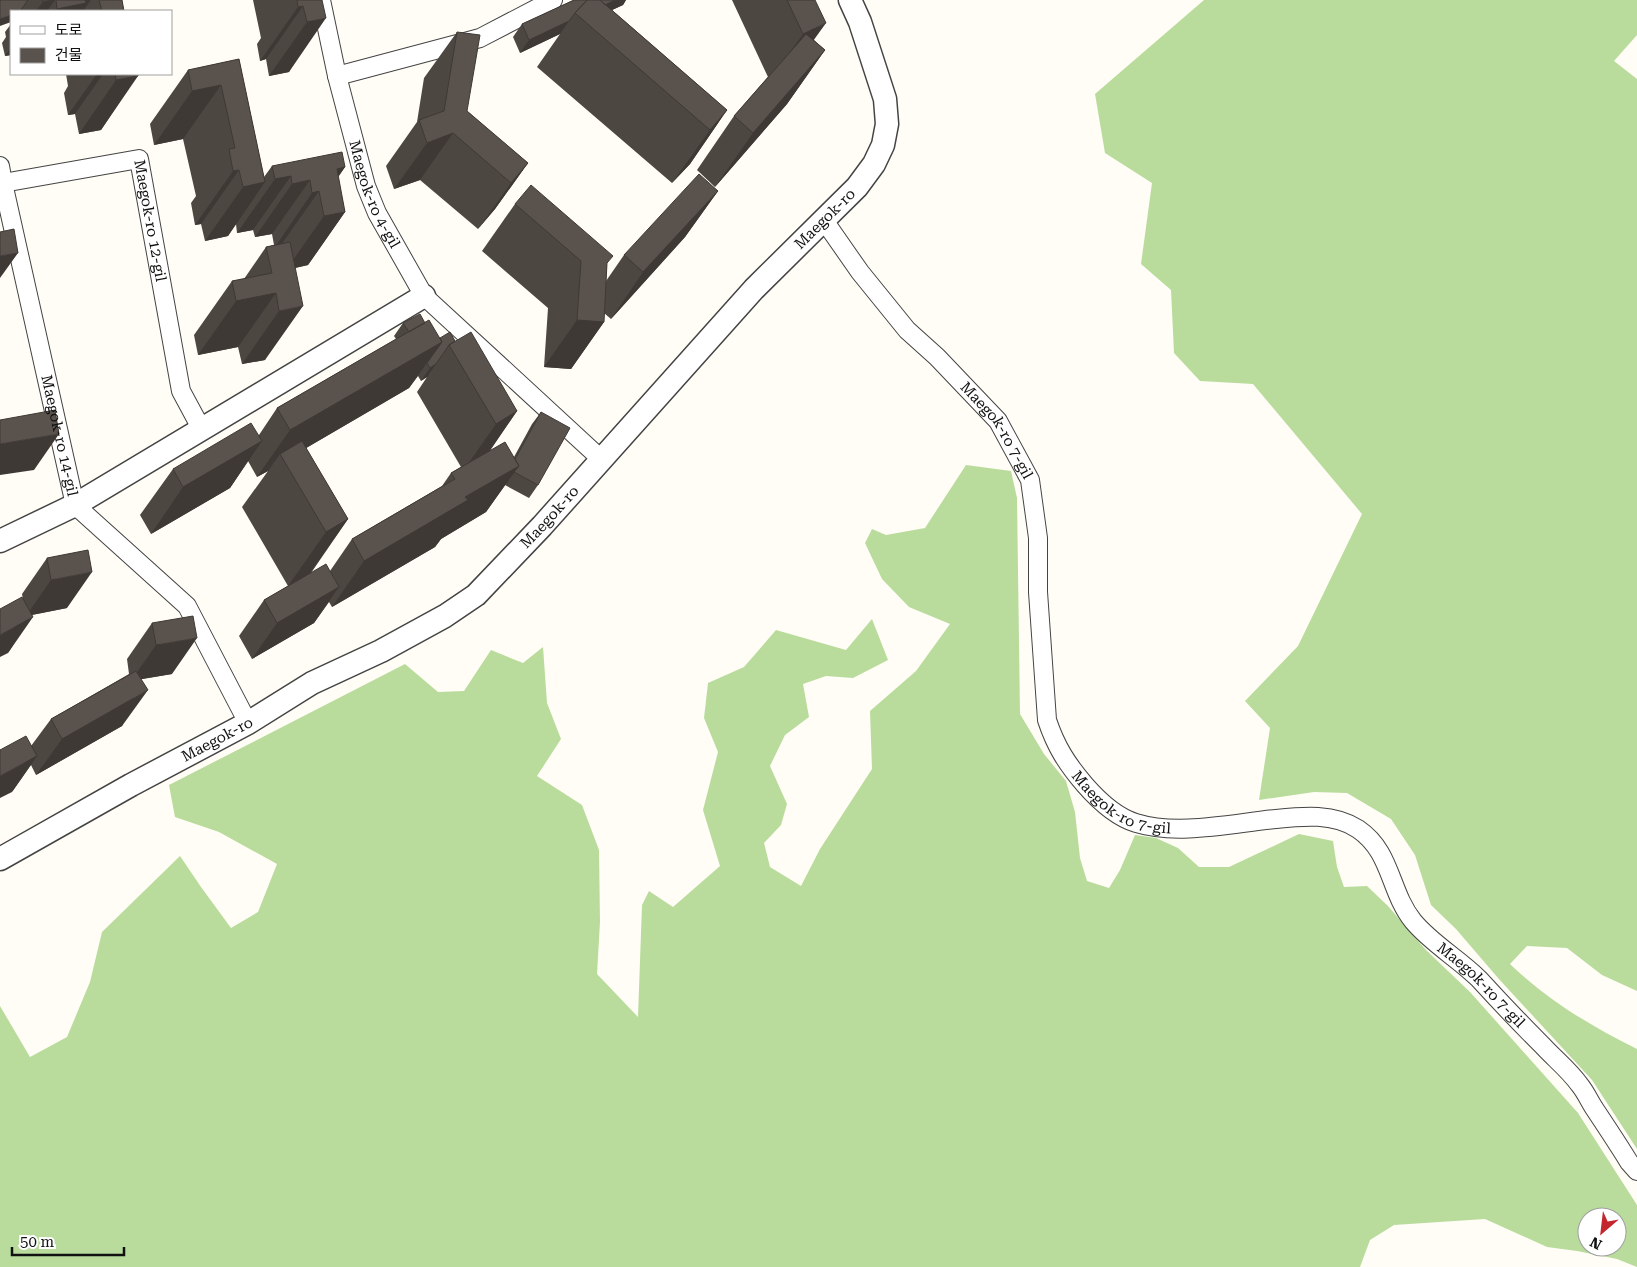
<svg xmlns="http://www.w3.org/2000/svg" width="1637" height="1267" font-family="'Roboto Serif','Noto Sans KR',serif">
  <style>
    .forest { fill: #b9dc9c; fill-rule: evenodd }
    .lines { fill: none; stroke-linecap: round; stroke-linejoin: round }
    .minor-casing { stroke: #444; stroke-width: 20 }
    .tertiary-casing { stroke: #444; stroke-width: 25 }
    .minor { stroke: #fff; stroke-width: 18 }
    .tertiary { stroke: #fff; stroke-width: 22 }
    .wall { fill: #4d4742; fill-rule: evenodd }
    .shaded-wall { fill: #3f3936 }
    .building { fill: #5a524d; stroke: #3f3936 }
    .labels { text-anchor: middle; stroke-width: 5; stroke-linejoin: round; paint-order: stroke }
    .street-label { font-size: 15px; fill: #111; stroke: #fff }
  </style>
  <rect width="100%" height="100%" fill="#fffdf5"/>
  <!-- forest -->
  <path class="forest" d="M1204 0H1637V35L1614 61 1637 79V991L1602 975 1567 948 1527 946 1510 964C1549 1001 1589 1025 1637 1049V1149L1592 1080 1498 978 1456 929 1431 905 1415 855 1391 819 1347 793 1314 792 1259 800 1270 728 1245 701 1298 646 1362 514 1253 384 1200 381 1174 353 1171 290 1141 264 1152 183 1105 153 1095 94Z
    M966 465 1011 471 1017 498 1020 714 1044 754 1066 781 1075 812 1080 858 1087 881 1109 888 1120 870 1135 835 1156 838 1178 848 1199 867H1229L1299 834 1333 841 1337 867 1344 887 1367 886 1388 906 1426 950 1470 992 1578 1113 1637 1205V1267L1617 1259 1577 1251 1547 1247 1485 1219 1394 1225 1370 1240 1360 1267H0V1006L30 1057 67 1037 90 982 102 932 180 856 201 887 231 928 258 912 277 864 219 832 175 817 169 785 405 664 438 692 464 691 491 650 523 663 543 647 547 703 561 739 537 776 582 805 599 850 600 922 597 974 638 1017 642 905 649 891 673 907 720 866 703 810 718 752 704 718 708 683 744 667 776 630 846 650 872 619 888 660 853 678 826 676 803 684 809 717 785 735 770 766 787 804 781 825 764 843 770 867 801 886 820 849 872 769 870 711 916 671 950 624 909 607 882 579 865 543 872 529 886 535 925 528ZM1587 1217H1617V1247H1587Z"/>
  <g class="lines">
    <!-- minor casing -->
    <g class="minor-casing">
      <g id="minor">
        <path id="s1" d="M321 0 337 76 366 186 377 213 424 296 601 459"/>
        <path d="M337 76 480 38 553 0"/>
        <path id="s2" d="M0 166 3 183 139 159 181 391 202 430"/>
        <path id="s3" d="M0 184 3 183 75 505 187 606 248 723"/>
        <path id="s4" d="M823 219 860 272 907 330 937 357 998 421 1030 480 1038 538V592L1047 720C1056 747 1067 764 1085 785 1099 801 1116 817 1136 823 1178 836 1233 823 1276 819 1303 816 1334 813 1358 829 1392 852 1389 891 1413 921 1432 944 1458 958 1479 979 1500 1002 1521 1024 1543 1046 1555 1059 1569 1070 1579 1084 1585 1091 1589 1100 1594 1108 1606 1126 1618 1144 1629 1162L1637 1171"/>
      </g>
    </g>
    <!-- tertiary casing -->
    <g class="tertiary-casing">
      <g id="tertiary">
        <path d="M0 541 75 505 424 296"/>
        <path id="s5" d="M0 859 131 785 248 723 312 683 381 651 445 616 476 595 542 526 754 289 857 187 874 164 883 145 887 124 885 99 860 22 850 0"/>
      </g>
    </g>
    <!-- minor -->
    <use href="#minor" class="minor"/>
    <!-- tertiary -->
    <use href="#tertiary" class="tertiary"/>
  </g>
  <!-- wall -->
  <path class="wall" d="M0 0H122L124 11H11Z
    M253 0H322L289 72 269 76 266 59 260 61 257 44 261 38Z
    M574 0H626L623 5 612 10 727 110 690 164 672 183 537 67 560 34 520 53 513 37 522 24Z
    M732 0H815L814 40 825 50 787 104 715 187 697 170 734 116 768 77Z
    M11 24V55L5 56 2 43 6 37 5 32Z
    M457 32 467 111 528 163 495 209 478 229 420 180 394 189 386 166 417 122 424 78Z
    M239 59 264 177 272 166 345 167 338 177 345 212 308 265 295 268 265 360 242 364 238 347 198 355 194 335 232 281 244 279 266 247 274 245 272 234 255 237 253 230 237 233 236 224 228 236 205 241 201 224 195 225 191 203 196 196 183 139 154 145 150 124 188 70Z
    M66 74H138L101 130 79 134 75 114 68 115 64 93 68 86Z
    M718 191 685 237 611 319 604 313V322L571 369 544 367 548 308 482 251 515 204 607 265 606 281 624 255Z
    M403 323H425L440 338 455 341 517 411 490 450 514 457 532 424 541 412 538 485 529 498 505 485 486 512 441 539 435 547 332 607 329 602 314 623 252 659 239 636 264 600 288 586 242 507 268 471 257 477 248 461 230 488 151 534 140 515 173 469 259 435 277 408 396 339 394 336ZM418 376 421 381 427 377 417 392 461 467 451 473 442 486 352 539 330 571 311 573 348 519 306 448 409 388Z
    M47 558 67 608 32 615 8 653 23 600 22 594Z
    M152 623 172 674 141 679 122 726 36 775 31 765 12 792 31 746 51 719 129 674 127 659Z"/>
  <!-- shaded-wall -->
  <path class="shaded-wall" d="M53 0H55L47 11H36L43 2Z
    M79 0H91L83 11H56L57 9Z
    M616 0H626L623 5 586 22 579 17Z
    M303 6 266 59 260 61 298 7Z
    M11 15V22L0 26V19Z
    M326 18 289 72 269 76 307 22Z
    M569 21 560 34 520 53 529 40Z
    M826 23 793 69 770 80 803 34Z
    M11 47V55L5 56Z
    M825 50 787 104 715 187 753 133Z
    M97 74H103L75 114 68 115Z
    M138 76 101 130 79 134 116 80Z
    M221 85 183 139 154 145 192 91Z
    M727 110 690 164 672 183 710 130Z
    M453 133 420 180 394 189 427 143Z
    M528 163 495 209 478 229 511 183Z
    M345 167 321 202 337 169Z
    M239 170 201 224 195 225 233 171Z
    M291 176 253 230 237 233 275 179Z
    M310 180 272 234 255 237 292 184Z
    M265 182 228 236 205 241 243 187Z
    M319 191 281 245 275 247 312 193Z
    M718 191 685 237 611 319 643 272Z
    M345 212 308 265 286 270 324 216Z
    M18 253 0 278V256Z
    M276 293 238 347 198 355 236 301Z
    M303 306 265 360 242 364 279 311Z
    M577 320 604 322 571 369 544 367Z
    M442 342 409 388 284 461 280 454 268 471 257 477 290 430Z
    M436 364 427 377 421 381 430 368Z
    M517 411 485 458 463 471 496 424Z
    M59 434 34 470 0 475V444Z
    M262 441 230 488 151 534 183 487Z
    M519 466 486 512 441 539 435 547 332 607 364 561 465 497Z
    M348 519 310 573 288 586 326 532Z
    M92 572 67 608 26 616 51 580Z
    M339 587 314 623 252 659 277 623Z
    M33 617 8 653 0 657V635Z
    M197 638 172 674 131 681 156 645Z
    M148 690 122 726 36 775 62 739Z
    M37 756 12 792 0 798V776Z"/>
  <!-- building -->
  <path class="building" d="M0 0H28L20 11H11V15L0 19Z
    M42 0H53L43 2Z
    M56 0H85L86 3 57 9Z
    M99 0H122L124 11H102Z
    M297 0H322L326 18 307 22 303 6 298 7Z
    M574 0H587L575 13 569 21 529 40 522 24Z
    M587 0H600L727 110 710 130 575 13Z
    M600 0H615L605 5Z
    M787 0H815L826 23 803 34Z
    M457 32 480 35 467 111 528 163 511 183 453 133 427 143 419 120 444 111Z
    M806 34 825 50 753 133 734 116Z
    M239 59 265 182 243 187 239 170 233 171 229 149 235 148 221 85 192 91 188 70Z
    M115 74H138V76L116 80Z
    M342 152 345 167 337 169 345 212 324 216 319 191 312 193 310 180 292 184 291 176 275 179 272 166Z
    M699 174 718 191 643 272 624 255Z
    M531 185 613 256 607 263 604 322 577 320 581 261 515 204Z
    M14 229 18 253 0 256V232Z
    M290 242 303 306 279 311 276 293 236 301 232 281 272 273 266 247Z
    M420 314 425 323 409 332 403 323Z
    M429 320 442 342 290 430 277 408Z
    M450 332 455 341 449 345 436 364 430 368 427 363 442 342 440 338Z
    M471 332 517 411 496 424 449 345Z
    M55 410 59 434 0 444V420Z
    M541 412 570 428 538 485 514 472 519 466 515 459Z
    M251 423 262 441 183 487 173 469Z
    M302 441 348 519 326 532 280 454Z
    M505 442 519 466 465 497 468 500 364 561 352 539 455 479 451 473Z
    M88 550 92 572 51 580 47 558Z
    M326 564 339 587 277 623 264 600Z
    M22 597 33 617 0 635V609Z
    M193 616 197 638 156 645 152 623Z
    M136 671 148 690 62 739 51 719Z
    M26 736 37 756 0 776V750Z"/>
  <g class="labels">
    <!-- street labels -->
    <g class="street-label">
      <text dy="5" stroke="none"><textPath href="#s1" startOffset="202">Maegok-ro 4-gil</textPath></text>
      <text dy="5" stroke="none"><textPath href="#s5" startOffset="1058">Maegok-ro</textPath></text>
      <text dy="5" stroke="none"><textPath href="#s2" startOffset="218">Maegok-ro 12-gil</textPath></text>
      <text dy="5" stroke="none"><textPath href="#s4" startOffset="275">Maegok-ro 7-gil</textPath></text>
      <text dy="5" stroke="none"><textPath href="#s3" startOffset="262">Maegok-ro 14-gil</textPath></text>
      <text dy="5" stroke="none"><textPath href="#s5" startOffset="652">Maegok-ro</textPath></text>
      <text dy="5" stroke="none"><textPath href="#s5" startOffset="248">Maegok-ro</textPath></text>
      <text dy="5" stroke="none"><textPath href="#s4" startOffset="694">Maegok-ro 7-gil</textPath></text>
      <text dy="5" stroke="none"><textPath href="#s4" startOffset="1144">Maegok-ro 7-gil</textPath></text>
    </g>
  </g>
  <!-- legend -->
  <rect x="10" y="10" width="162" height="65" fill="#ffffff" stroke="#a0a0a0"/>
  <rect x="20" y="26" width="25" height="8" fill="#ffffff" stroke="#a0a0a0"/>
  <text x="55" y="35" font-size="15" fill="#111111">도로</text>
  <rect x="20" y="48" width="25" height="15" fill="#5a524d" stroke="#a0a0a0"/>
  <text x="55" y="60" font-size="15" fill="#111111">건물</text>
  <!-- north arrow -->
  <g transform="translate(1602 1232) rotate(208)"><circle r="24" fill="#ffffff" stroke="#a0a0a0"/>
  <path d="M0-4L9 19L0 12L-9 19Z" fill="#c4262e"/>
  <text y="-8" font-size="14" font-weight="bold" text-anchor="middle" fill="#111111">N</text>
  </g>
  <!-- scale -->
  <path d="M12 1247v8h112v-8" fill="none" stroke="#111111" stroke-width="2.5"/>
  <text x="20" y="1247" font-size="15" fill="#111111" stroke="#ffffff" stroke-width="4" paint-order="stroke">50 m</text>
</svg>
